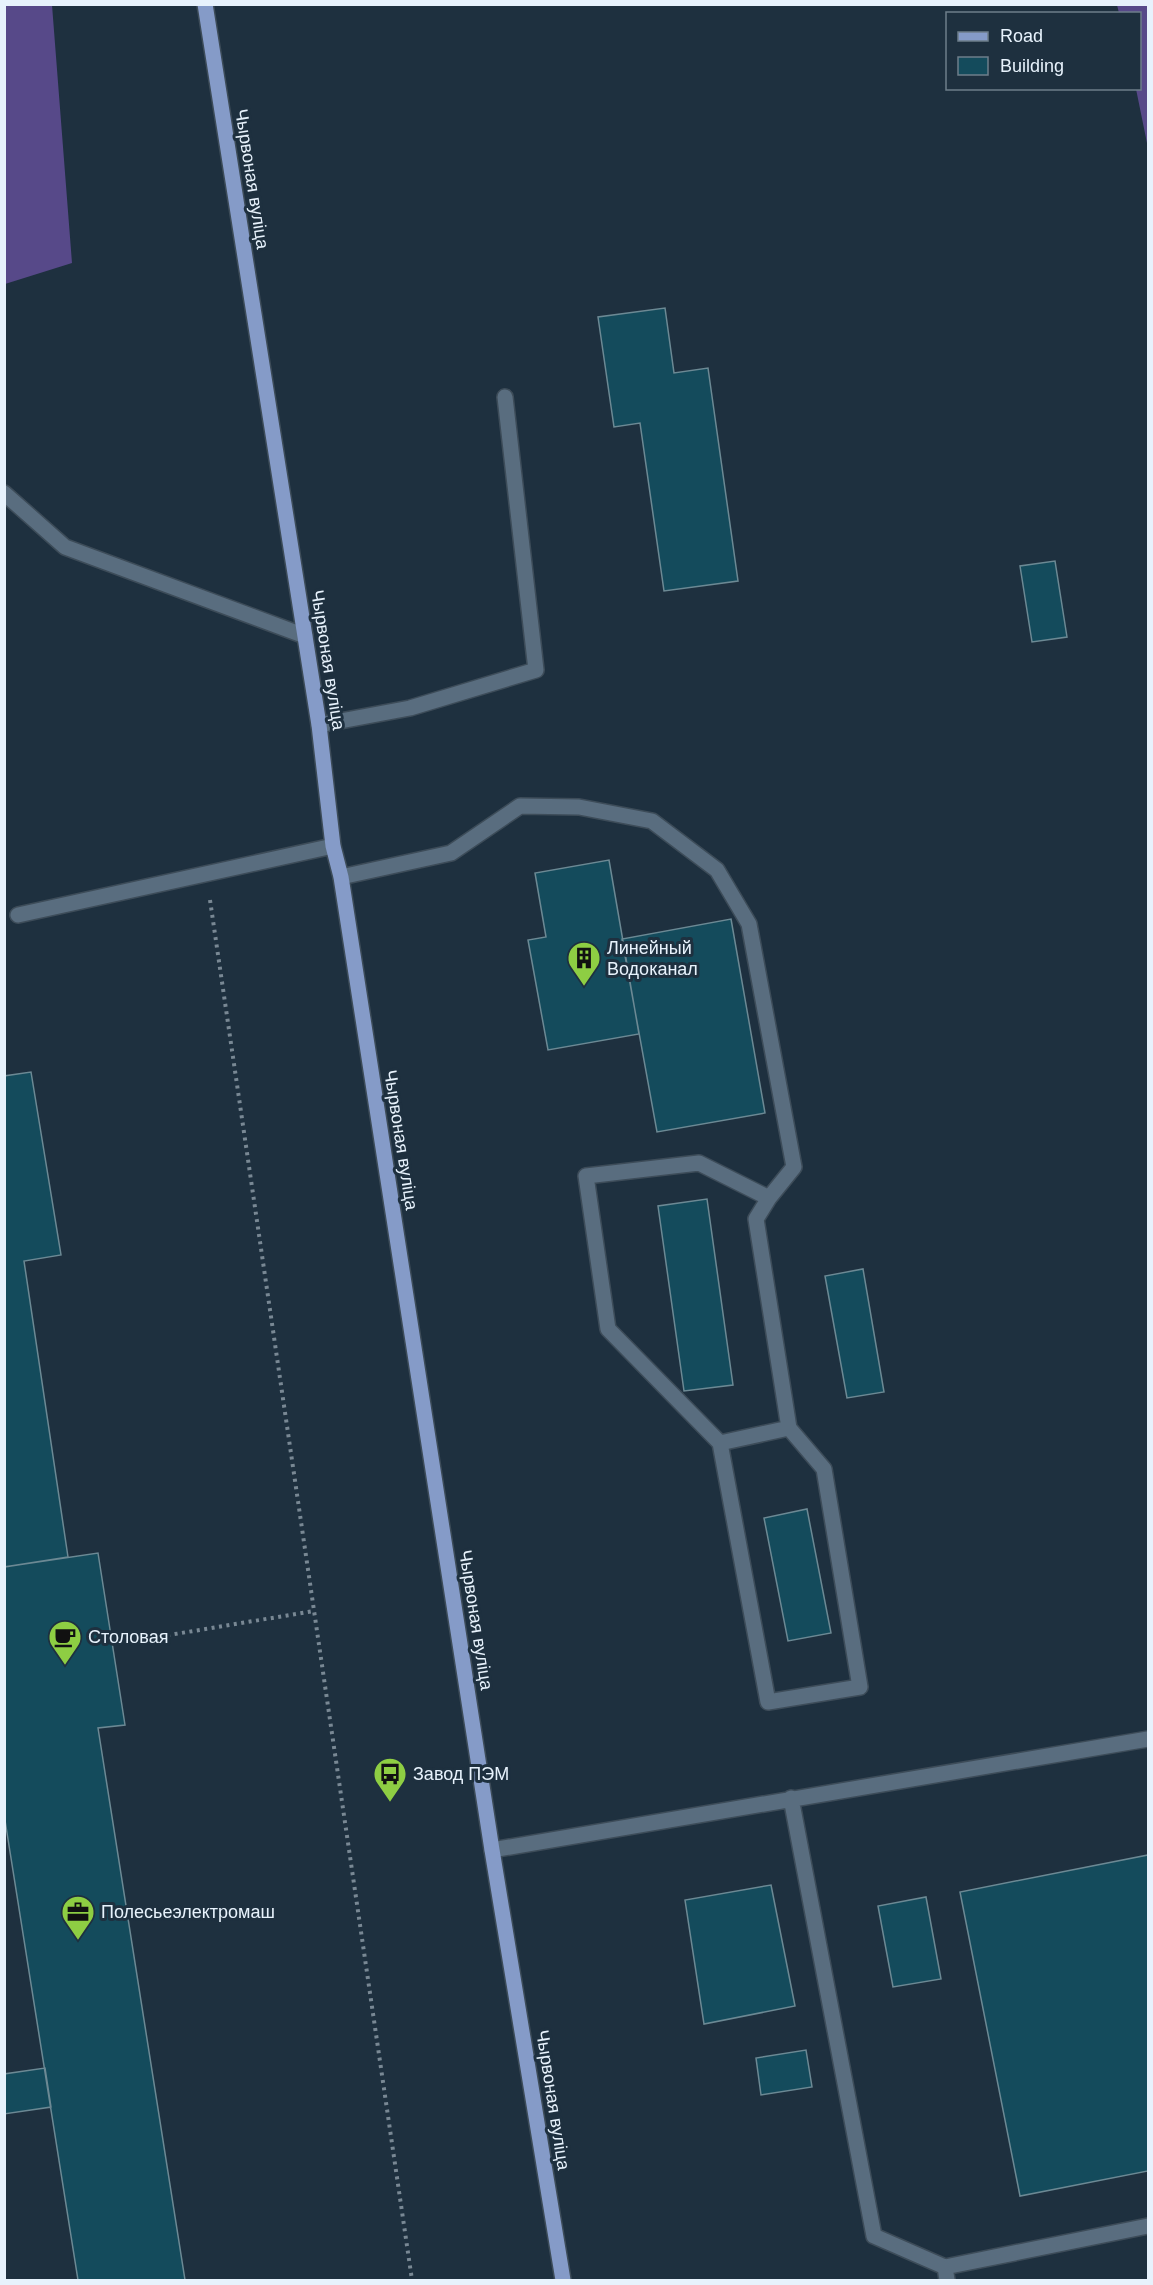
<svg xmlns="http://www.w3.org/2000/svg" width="1153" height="2285" font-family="Arial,sans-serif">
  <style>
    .forest { fill: #574989 }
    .building { fill: #144b5c; stroke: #6c8994; stroke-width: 1.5 }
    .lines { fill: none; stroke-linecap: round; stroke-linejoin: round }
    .service-casing { stroke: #3d4c59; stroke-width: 18 }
    .primary-casing { stroke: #3d4c59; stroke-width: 18 }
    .path { stroke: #798894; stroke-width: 4; stroke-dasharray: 3 4.5; stroke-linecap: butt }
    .service { stroke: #596d7f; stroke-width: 15 }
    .primary { stroke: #859bc8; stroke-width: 15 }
    .labels { text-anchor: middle; stroke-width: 6; stroke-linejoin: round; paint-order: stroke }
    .street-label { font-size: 18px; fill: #e7f2fc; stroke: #1e303f }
    .poi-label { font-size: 18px; fill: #e7f2fc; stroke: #1e303f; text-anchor: start }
  </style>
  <rect width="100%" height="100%" fill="#1e303f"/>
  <!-- forest -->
  <path class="forest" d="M5 4 52 5 72 263 5 284Z
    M1117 5H1148V148L1136 89 1140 88V14L1119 13Z"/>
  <!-- building -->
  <path class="building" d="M665 308 674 373 708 368 738 581 664 591 640 423 614 427 598 317Z
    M1055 561 1067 637 1032 642 1020 566Z
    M609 860 639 1034 548 1050 528 940 546 937 535 873Z
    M731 919 765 1113 657 1132 622 939Z
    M31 1072 61 1255 24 1261 68 1557 4 1567V1076Z
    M707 1199 733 1385 684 1391 658 1206Z
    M863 1269 884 1392 847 1398 825 1276Z
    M807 1509 831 1633 788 1641 764 1518Z
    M98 1553 125 1725 98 1728 185 2280H78L4 1814V1567Z
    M1148 1855V2171L1020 2196 960 1892Z
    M771 1885 795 2006 704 2024 685 1900Z
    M926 1897 941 1979 893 1987 878 1906Z
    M806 2050 812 2087 761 2095 756 2058Z
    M45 2068 51 2107 4 2114V2074Z"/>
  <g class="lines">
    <!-- service casing -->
    <g class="service-casing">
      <path id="service" d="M4 493 65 547 305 636
        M319 725 410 708 536 670 505 397
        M341 877 451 853 520 806 579 807 652 821 717 870 749 924 794 1167 769 1198 756 1219 789 1428 720 1443 608 1329 586 1176 699 1163 769 1198
        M18 915 333 846
        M720 1443 768 1702 860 1687 824 1469 789 1428
        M791 1798 874 2236 945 2267
        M492 1850 1148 1739
        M947 2280 945 2267 1148 2226"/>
    </g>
    <!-- primary casing -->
    <g class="primary-casing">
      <path id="primary" d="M205 4 319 725 333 846 341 877 492 1850 563 2280"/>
    </g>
    <!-- path -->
    <path class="path" d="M210 900 412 2280
      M145 1639 314 1611"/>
    <!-- service -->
    <use href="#service" class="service"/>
    <!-- primary -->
    <use href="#primary" class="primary"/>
  </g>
  <!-- icons -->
  <defs>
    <g id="building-pin" transform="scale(1.725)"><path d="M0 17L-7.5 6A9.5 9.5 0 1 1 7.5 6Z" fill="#8ece43" stroke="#1e303f"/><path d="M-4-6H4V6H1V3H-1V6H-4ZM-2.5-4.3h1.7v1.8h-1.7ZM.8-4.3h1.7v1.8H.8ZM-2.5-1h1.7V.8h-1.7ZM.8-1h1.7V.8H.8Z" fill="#111"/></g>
    <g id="cafe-pin" transform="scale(1.725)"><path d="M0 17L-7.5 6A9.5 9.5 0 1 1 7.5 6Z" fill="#8ece43" stroke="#1e303f"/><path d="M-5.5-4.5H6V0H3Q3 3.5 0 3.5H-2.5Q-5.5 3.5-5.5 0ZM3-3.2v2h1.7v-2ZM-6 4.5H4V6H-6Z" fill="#111"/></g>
    <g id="bus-pin" transform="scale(1.725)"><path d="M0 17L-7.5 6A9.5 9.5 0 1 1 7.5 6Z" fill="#8ece43" stroke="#1e303f"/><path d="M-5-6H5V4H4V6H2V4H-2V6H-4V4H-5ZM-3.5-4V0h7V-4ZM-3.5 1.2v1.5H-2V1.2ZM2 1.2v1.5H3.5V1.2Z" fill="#111"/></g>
    <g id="office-pin" transform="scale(1.725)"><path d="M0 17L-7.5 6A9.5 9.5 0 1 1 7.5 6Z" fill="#8ece43" stroke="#1e303f"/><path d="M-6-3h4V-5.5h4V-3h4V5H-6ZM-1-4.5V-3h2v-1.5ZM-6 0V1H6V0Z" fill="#111"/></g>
  </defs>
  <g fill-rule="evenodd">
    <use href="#building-pin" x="584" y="958"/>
    <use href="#cafe-pin" x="65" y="1637"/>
    <use href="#bus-pin" x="390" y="1774"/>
    <use href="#office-pin" x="78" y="1912"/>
  </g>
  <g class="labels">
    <!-- street labels -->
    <g class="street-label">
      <text transform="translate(252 179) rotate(81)" y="6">Чырвоная вуліца</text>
      <text transform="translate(328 660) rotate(81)" y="6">Чырвоная вуліца</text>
      <text transform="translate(401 1140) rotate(81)" y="6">Чырвоная вуліца</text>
      <text transform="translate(476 1620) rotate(81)" y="6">Чырвоная вуліца</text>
      <text transform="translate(553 2100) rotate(81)" y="6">Чырвоная вуліца</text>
    </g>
    <!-- poi labels -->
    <g class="poi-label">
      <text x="607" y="954">Линейный<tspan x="607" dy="21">Водоканал</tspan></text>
      <text x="88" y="1643">Столовая</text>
      <text x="413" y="1780">Завод ПЭМ</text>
      <text x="101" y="1918">Полесьеэлектромаш</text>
    </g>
  </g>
  <!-- border -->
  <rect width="1153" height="2285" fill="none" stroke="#e7f2fc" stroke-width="12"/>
  <!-- legend -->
  <rect x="946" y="12" width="195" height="78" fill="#1e303f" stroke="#6e7e8b" stroke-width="1.5"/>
  <rect x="958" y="32" width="30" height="9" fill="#859bc8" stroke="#6e7e8b" stroke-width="1.5"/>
  <text x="1000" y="42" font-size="18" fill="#e7f2fc">Road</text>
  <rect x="958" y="57" width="30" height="18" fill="#144b5c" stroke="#6e7e8b" stroke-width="1.5"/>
  <text x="1000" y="72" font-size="18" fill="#e7f2fc">Building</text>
</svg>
